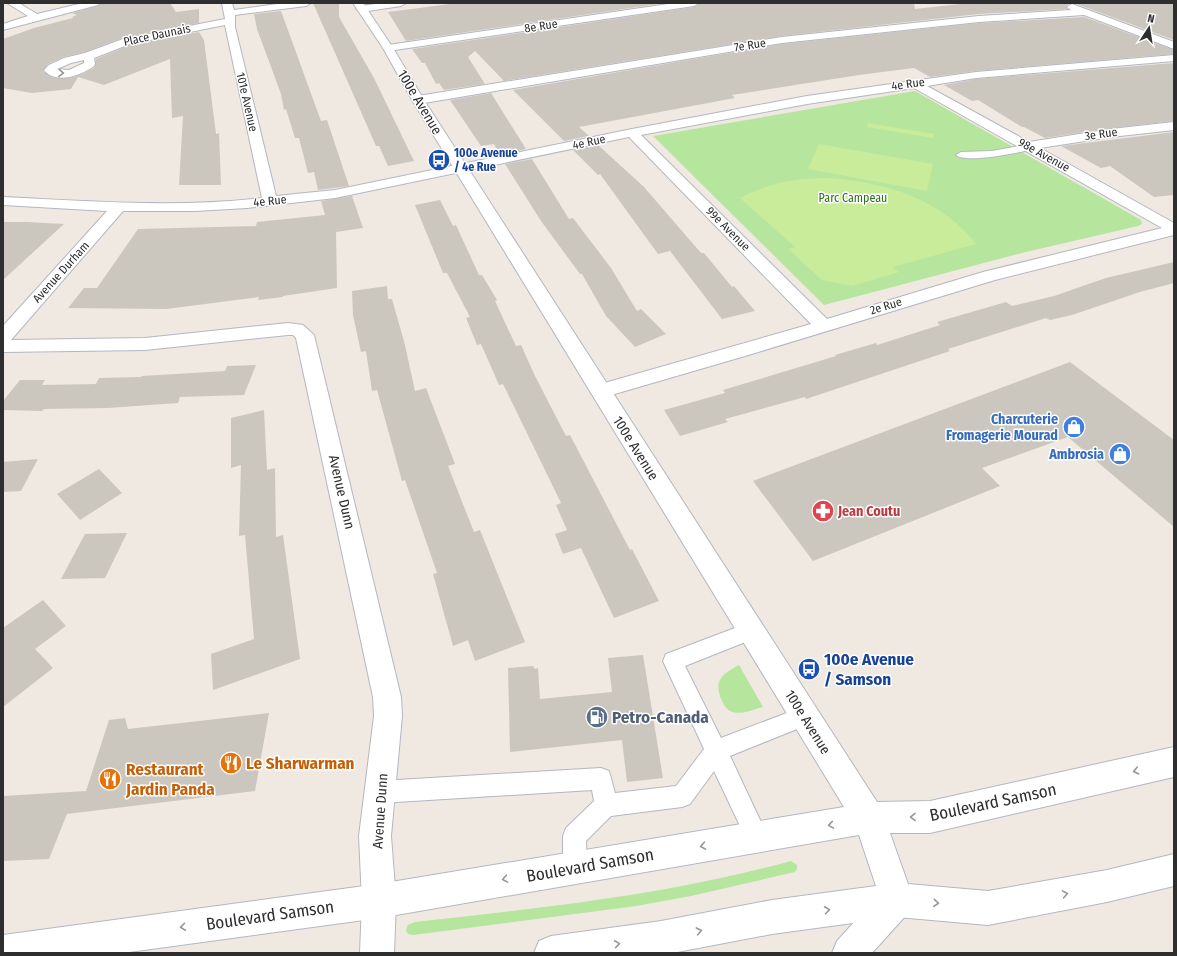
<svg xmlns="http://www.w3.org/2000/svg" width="1177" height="956" font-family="'Fira Sans Condensed',sans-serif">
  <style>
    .green { fill: #b6e59e }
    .pitch { fill: #c9ec9a }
    .building { fill: #cbc7bf }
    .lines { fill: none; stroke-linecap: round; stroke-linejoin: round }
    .lane-casing { stroke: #b4b7c1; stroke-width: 2 }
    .street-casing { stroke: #b4b7c1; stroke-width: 2 }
    .secondary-casing { stroke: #b4b7c1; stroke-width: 2 }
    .lane { fill: #fff; fill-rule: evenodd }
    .street { fill: #fff; fill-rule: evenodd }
    .secondary { fill: #fff; fill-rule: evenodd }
    .oneway { stroke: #969696 }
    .labels { text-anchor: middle; stroke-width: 3; stroke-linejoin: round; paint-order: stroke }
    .far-street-label { font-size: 12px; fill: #2e2e2e; stroke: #fff }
    .far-transit-label { font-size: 12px; font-weight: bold; fill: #164399; stroke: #fff; text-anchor: start }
    .far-park-label { font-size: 12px; fill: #2c6e1b; stroke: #fff }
    .street-label { font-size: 14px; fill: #2e2e2e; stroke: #fff }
    .shop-label { font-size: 14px; font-weight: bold; fill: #366cbe; stroke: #fff; text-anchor: end }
    .health-label { font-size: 14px; font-weight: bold; fill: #be3a42; stroke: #fff; text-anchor: start }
    .near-transit-label { font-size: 17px; font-weight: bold; fill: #164399; stroke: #fff; text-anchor: start }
    .near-service-label { font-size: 17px; font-weight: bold; fill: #4e5e75; stroke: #fff; text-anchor: start }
    .near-food-label { font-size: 17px; font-weight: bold; fill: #c56008; stroke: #fff; text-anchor: start }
    .near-street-label { font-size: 17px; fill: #2e2e2e; stroke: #fff }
  </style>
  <rect width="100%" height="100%" fill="#efe9e1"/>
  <!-- green -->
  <path class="green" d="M915 91 1141 220 1142 224 1138 226 1026 252 824 305 653 136Z
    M739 665 763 707C754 709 742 715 733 712 728 711 724 706 722 701 713 681 721 675 739 665Z
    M791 861 797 865V869L795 872 691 896 636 906 413 935 408 934 406 930 408 925 415 922C542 908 668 895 791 861Z"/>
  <!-- pitch -->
  <path class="pitch" d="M868 123 934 134 933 138 867 127Z
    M819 144 933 164 927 191 808 169Z
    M831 178C887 183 940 198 976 244L893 267 899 272 852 286 822 280 788 249 795 247 740 198C771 182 796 178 831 178Z"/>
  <!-- building -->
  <path class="building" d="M102 3H170L176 12 199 9V23L122 38 85 52 63 57 48 64 43 71 55 78H69L83 74 95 67 96 59 130 45 199 32 204 40 216 134 219 133 221 185H179L183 116 172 118 170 59 104 85 78 77 71 89 32 93 3 88V39L34 28 73 18 72 17 77 15 72 13 98 6Z
    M313 3H339V17L374 78 414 161 388 166 379 146H376Z
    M458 3H665L406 41 388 12Z
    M700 3H914L915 9 969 3H1071L1066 6 1067 9 979 14 782 36 504 81 475 51 468 57 485 84 444 90 439 83 436 84 425 63H422L412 49 694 7Z
    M1074 3H1174V40Z
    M281 11 321 121 327 120 349 186 318 190 314 172 308 173 299 138H295L286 109 284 110 281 94 257 29 254 14Z
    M1084 17 1174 50V54L976 71 930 77 914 68 859 75 732 95 735 98 579 127 589 136 564 141 513 90 782 44 979 23Z
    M1174 63V121L1111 128 1045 138 1024 127H1022L978 100 972 101 944 85 976 79Z
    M491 93 526 149 500 155 494 144 481 146 450 100Z
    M1174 132V195L1154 197 1110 166 1101 168 1061 146Z
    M598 145 644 187 701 253H704L732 287 734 286 755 311 722 319 670 251 658 254 600 174 598 175 573 150Z
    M532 159 569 219 573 218 611 268 637 311 641 309 666 334 635 347 606 316 582 274H580L541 221 505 164Z
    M352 196 363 228 336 232 337 288 283 296V297L258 300 259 297 166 309 68 308 84 288H97L138 229 256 226 257 222 325 215 321 201Z
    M440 200 453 226 456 225 479 275H482L497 300 495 301 516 346 521 345 535 376 566 436 570 435 630 550 632 549 659 601 614 618 581 548 563 554 555 534 567 530 556 505 561 503 503 384 499 385 481 344 477 345 466 318 470 317 447 273H443L415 205Z
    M3 222H27L64 224 3 280Z
    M1174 262V283L1140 292 1072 315 1050 320 1046 318 948 349 950 351 806 399 805 397 725 419 728 422 680 436 664 410 725 393 723 390 836 356 835 355 876 343 877 345 940 325 937 322 1006 302 1012 306 1054 296 1106 278Z
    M387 286 388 299H392L405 345 415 391 426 388 455 464 448 466 474 532 480 530 525 642 475 661 468 640 453 646 433 574 437 573 405 480 402 481 377 390 372 391 366 351 361 352 353 315 352 291Z
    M1070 362 1174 440V527L1068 437 982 468 1000 486 813 561 753 481Z
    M256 365 244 395 180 397 178 403 108 408 44 409 42 411 3 410V401L20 380H45L42 385 96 384 99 378 141 377 142 376 225 371 227 366Z
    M264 410 267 470 275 468 276 537 283 535 300 659 213 690 211 654 254 639 245 535 239 536 241 465 231 468V418Z
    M38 459 21 491 3 492V462Z
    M99 469 122 493 80 520 57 494Z
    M127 533 105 578 61 579 85 534Z
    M43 600 66 626 35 649 53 668 3 707V628Z
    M643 655 663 778 627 782 622 740 510 752 508 668 533 666 535 669 538 668 540 699 612 692 608 658Z
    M269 713 255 791 67 814 49 859 3 861V796L86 791 109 720 125 718 128 729Z"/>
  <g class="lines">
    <!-- lane casing -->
    <g class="lane-casing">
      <path id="lane" d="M1031 144 1034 145 1036 147 1034 149C1021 152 965 164 956 155L961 152 992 151Z
        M751 622 758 625 760 631 758 637 685 666 721 738 805 706 812 709 815 716 812 723 730 756 768 837 765 845 757 848 749 845 714 771 690 804 682 807 611 816 586 841 587 868 583 876 575 880 567 876 563 868V836L566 828 594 801 592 790 380 803 372 800 369 792 372 784 380 781 601 768 609 771 615 793 676 786 704 749 663 661 666 654Z"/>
    </g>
    <!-- street casing -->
    <g class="street-casing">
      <path id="street" d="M7 3H19L37 14 83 3H100L98 5 3 30V24L28 16Z
        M222 3H232L234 10 284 3H311L306 6 235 15V27L276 196 335 190 632 129 807 96 976 72 1174 55V61L976 78 927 86 1029 142 1111 129 1174 122V130L1111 137 1040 148 1174 223V235L995 280 745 356 601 398 594 396 591 391 594 386 811 324 629 137 335 198 247 208 195 211H123L11 340 145 338 288 323 303 325 314 335 401 697 402 716 391 836 396 901 394 953H360L362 901 359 836 374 716 373 697 296 338 293 335H288L145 350 3 352V326L107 211 3 205V197C89 201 176 208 262 198L225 25 130 44 94 58 95 64 94 66C82 75 56 85 44 70L49 65 64 58 85 53 123 39 225 19ZM84 60V63L69 70 57 69 71 63ZM914 88 1162 228 983 272 827 319 641 135 807 104Z
        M382 3H406L401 6 361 12 356 9 361 6Z
        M675 3H699L694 6 388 51 383 48 388 45Z
        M1072 4 1174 42V49L1084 15 979 22 782 43 418 104 412 100 418 96 782 37 979 16 1071 10 1067 7Z
        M897 883 909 888 914 900 909 912 872 953H832L837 941 885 888Z"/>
    </g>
    <!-- secondary casing -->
    <g class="secondary-casing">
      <path id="secondary" d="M353 3H363L393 48 424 100 877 802 930 801 1174 747V777L930 833H890L908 884 988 891 1107 870 1174 854V886L1107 902 988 925 897 917 772 934 672 953H534L539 941 551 936 661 921 772 900 876 886 859 835 379 918 122 953H3V935L379 884 844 807 412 100 383 48Z"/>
    </g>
    <!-- lane -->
    <use href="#lane" class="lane"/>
    <!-- street -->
    <use href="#street" class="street"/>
    <!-- secondary -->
    <use href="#secondary" class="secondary"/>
  </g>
  <!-- one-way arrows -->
  <defs><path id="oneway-chevron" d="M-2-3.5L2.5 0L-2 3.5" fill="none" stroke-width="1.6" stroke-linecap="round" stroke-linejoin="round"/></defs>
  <g class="oneway">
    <use href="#oneway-chevron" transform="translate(61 73) rotate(2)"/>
    <use href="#oneway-chevron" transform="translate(1136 771) rotate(167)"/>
    <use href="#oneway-chevron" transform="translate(913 817) rotate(179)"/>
    <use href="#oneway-chevron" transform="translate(831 825) rotate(171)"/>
    <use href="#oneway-chevron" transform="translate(703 846) rotate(170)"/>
    <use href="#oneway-chevron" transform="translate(505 879) rotate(170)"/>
    <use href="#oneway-chevron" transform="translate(1065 894) rotate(-10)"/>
    <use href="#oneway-chevron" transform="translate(936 903) rotate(5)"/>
    <use href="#oneway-chevron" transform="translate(827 910) rotate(-8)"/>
    <use href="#oneway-chevron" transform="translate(183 927) rotate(172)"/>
    <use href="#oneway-chevron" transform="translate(699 931) rotate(-11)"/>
    <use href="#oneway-chevron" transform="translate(617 944) rotate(-8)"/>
  </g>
  <!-- icons -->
  <defs>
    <g id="bus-disc" transform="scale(1.15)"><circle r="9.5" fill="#1a4fb4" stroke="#fff"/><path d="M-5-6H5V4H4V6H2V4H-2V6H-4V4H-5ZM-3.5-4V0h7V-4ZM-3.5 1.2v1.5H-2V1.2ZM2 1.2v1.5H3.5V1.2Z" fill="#fff"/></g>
    <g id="shop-disc" transform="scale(1.15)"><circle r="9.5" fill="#3f7fe0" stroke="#fff"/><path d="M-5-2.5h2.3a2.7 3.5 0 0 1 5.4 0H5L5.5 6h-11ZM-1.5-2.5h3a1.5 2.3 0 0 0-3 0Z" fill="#fff"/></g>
    <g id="pharmacy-disc" transform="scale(1.15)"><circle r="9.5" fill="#e0444e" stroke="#fff"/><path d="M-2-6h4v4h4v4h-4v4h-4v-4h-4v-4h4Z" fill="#fff"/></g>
    <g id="fuel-disc" transform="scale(1.15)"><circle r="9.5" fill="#5c6f8a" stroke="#fff"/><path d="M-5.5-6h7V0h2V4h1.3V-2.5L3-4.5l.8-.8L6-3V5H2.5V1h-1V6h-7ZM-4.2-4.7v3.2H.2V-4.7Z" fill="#fff"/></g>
    <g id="restaurant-disc" transform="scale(1.15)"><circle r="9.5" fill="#e8710a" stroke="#fff"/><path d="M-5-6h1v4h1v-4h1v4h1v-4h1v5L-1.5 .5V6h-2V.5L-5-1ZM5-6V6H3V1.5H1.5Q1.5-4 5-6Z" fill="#fff"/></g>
  </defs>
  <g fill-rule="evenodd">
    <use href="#bus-disc" x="439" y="160"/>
    <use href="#shop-disc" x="1074" y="427"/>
    <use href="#shop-disc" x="1120" y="454"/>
    <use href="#pharmacy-disc" x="823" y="511"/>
    <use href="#bus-disc" x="809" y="669"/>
    <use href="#fuel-disc" x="597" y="717"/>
    <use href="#restaurant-disc" x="231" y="763"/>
    <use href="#restaurant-disc" x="110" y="779"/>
  </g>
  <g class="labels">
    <!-- far-street labels -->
    <g class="far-street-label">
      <text transform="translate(541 26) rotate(-9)" y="4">8e Rue</text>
      <text transform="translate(157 35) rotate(-12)" y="4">Place Daunais</text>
      <text transform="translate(750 45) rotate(-9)" y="4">7e Rue</text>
      <text transform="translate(908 84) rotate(-8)" y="4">4e Rue</text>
      <text transform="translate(247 102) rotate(77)" y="4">101e Avenue</text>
      <text transform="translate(1101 134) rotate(-8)" y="4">3e Rue</text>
      <text transform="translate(589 142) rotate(-12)" y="4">4e Rue</text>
      <text transform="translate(1044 155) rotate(29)" y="4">98e Avenue</text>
      <text transform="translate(270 201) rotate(-6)" y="4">4e Rue</text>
      <text transform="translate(728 229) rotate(45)" y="4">99e Avenue</text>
      <text transform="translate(61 272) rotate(-48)" y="4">Avenue Durham</text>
      <text transform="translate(886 306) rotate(-17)" y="4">2e Rue</text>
    </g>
    <!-- far-transit labels -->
    <g class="far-transit-label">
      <text x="454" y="157">100e Avenue<tspan x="454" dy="14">/ 4e Rue</tspan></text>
    </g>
    <!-- far-park labels -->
    <g class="far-park-label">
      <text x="853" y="202">Parc Campeau</text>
    </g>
    <!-- street labels -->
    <g class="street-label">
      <text transform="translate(420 102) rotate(59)" y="5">100e Avenue</text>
      <text transform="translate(636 448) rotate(58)" y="5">100e Avenue</text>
      <text transform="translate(342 492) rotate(77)" y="5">Avenue Dunn</text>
      <text transform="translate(808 722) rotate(58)" y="5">100e Avenue</text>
      <text transform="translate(380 811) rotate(-86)" y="5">Avenue Dunn</text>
    </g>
    <!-- shop labels -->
    <g class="shop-label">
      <text x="1058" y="424">Charcuterie<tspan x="1058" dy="16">Fromagerie Mourad</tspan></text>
      <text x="1104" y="459">Ambrosia</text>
    </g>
    <!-- health labels -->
    <g class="health-label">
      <text x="838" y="516">Jean Coutu</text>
    </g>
    <!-- near-transit labels -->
    <g class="near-transit-label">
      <text x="824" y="665">100e Avenue<tspan x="824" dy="20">/ Samson</tspan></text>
    </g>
    <!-- near-service labels -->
    <g class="near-service-label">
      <text x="612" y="723">Petro-Canada</text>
    </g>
    <!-- near-food labels -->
    <g class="near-food-label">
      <text x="246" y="769">Le Sharwarman</text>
      <text x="126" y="775">Restaurant<tspan x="126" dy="20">Jardin Panda</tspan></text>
    </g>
    <!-- near-street labels -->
    <g class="near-street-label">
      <text transform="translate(993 802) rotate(-12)" y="6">Boulevard Samson</text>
      <text transform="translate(590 865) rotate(-10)" y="6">Boulevard Samson</text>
      <text transform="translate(270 915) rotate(-8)" y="6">Boulevard Samson</text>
    </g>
  </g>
  <!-- border -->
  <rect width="1177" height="956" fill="none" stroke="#2e2e2e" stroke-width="8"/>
  <!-- north arrow -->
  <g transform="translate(1149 28) rotate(12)" stroke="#ffffff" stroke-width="3" paint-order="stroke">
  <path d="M0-3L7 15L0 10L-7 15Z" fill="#2e2e2e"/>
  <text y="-6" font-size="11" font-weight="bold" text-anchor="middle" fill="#2e2e2e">N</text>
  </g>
</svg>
